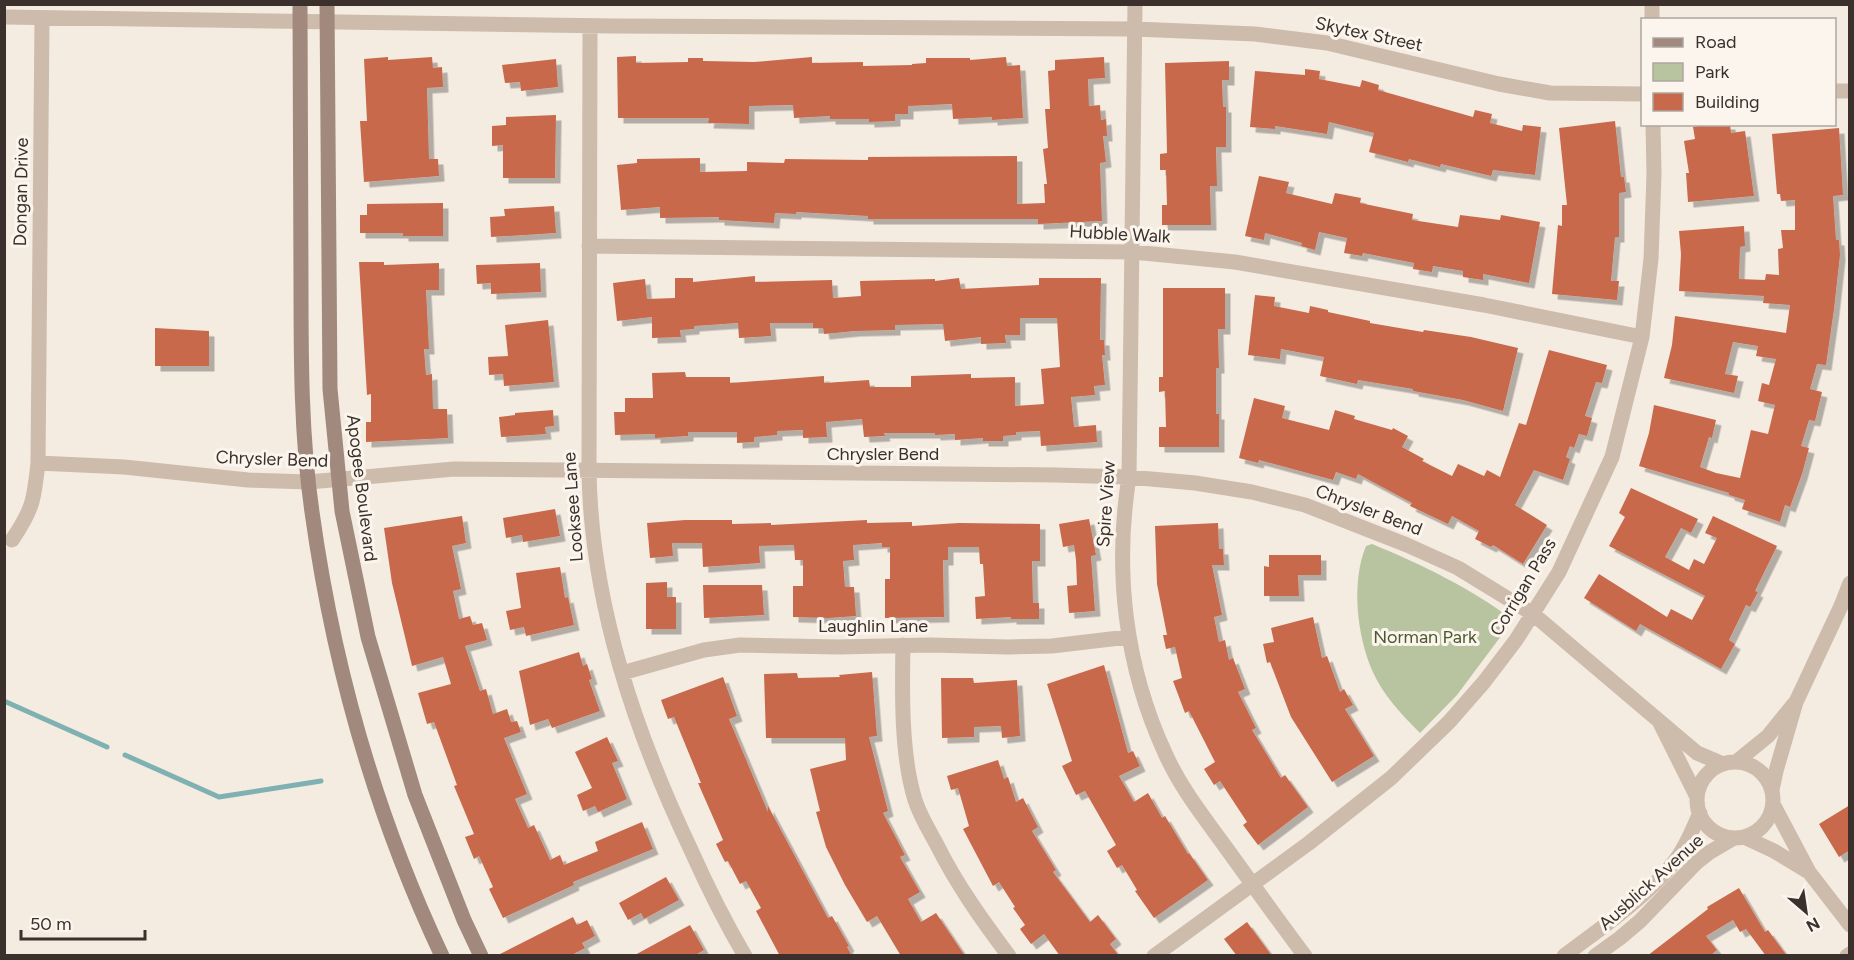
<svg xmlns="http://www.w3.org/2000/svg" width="1854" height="960" font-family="Figtree,sans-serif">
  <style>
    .green { fill: #b8c4a0 }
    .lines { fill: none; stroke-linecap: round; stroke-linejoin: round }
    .stream { stroke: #7fb0b2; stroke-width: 5 }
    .building { fill: #c8694b; filter: url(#shadow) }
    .street { stroke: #cdbbac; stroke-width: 15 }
    .secondary { stroke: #a18a7d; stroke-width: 15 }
    .labels { text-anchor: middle; stroke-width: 6; stroke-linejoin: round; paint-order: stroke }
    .street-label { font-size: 18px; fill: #3b302b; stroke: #fbf5ee }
    .park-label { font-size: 18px; fill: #4a5a2e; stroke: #fbf5ee }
  </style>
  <defs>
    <filter id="shadow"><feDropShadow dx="5.5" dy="5.5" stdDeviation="0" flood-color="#0004"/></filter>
  </defs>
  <rect width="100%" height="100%" fill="#f4ebe1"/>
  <!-- green -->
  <path class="green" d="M1372 544C1419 563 1474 590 1513 620L1457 695 1420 733C1402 715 1382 694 1372 670 1357 635 1351 582 1366 546Z"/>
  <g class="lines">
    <!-- stream -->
    <path class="stream" d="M4 701 107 747
      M125 755 219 797 321 781"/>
  </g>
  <!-- building -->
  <path class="building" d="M636 56V63L688 62V58H703V61L754 62 812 57V63L863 62V66L912 65V64L926 63V58H970V60L1006 57 1007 66 1020 65 1023 118 992 120V117L953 119 952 104 908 106V114H895V121L869 122V119H830V116L794 118 793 105 749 106V124L708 123 709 118H618L617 57Z
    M388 57V60L432 57 433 68 442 67 443 87 427 88 429 159H438L439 176 364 182 360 121H367L364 59Z
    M1104 57 1105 78 1088 79 1089 106 1100 105 1101 120 1106 119 1107 136H1103L1106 162 1100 163 1102 221 1038 224V219H868V216L796 212V214L775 213 774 223 719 220V217L660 218V207L621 210 617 165 637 163V159L700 158V172L747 171V162L784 163 785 159 868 160V157L1017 156V204L1045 203 1044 184H1047L1043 149 1048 148 1045 109H1050L1048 71 1055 70V60Z
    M556 59 558 87 521 91 520 82 505 83 502 65Z
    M1229 61V80H1222L1223 107H1226V147H1216L1217 186H1210L1211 225H1162V205H1167L1166 170H1160V154L1167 153 1165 63Z
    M1305 69 1320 71 1319 79 1360 87 1362 80 1379 85 1378 90 1473 117 1475 110 1492 114 1490 123 1522 131 1523 125 1541 127 1535 175 1493 170 1491 176 1441 164 1440 167 1409 159 1408 162 1369 152 1374 133 1329 122 1327 134 1275 126V129L1250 127 1255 71 1305 75Z
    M556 115 555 178H503V145L492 146V126L506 125V117Z
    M1615 121 1621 177H1624L1626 192 1619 193V237H1615L1611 281H1619L1617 300 1552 294 1558 225 1562 226V205H1567L1559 128Z
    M1710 124H1730L1731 133 1745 131 1754 196 1688 202 1686 173H1689L1684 141 1695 139 1693 127Z
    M1839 128 1843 195 1833 196 1836 240H1839L1840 255 1834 309 1826 365 1817 364 1810 389 1822 392 1815 421 1809 420 1801 446 1809 448 1802 474 1790 507 1785 505 1780 522 1742 509 1745 500 1729 495V493L1639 466 1649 433 1654 405 1716 420 1712 438 1709 437 1700 467 1716 473 1740 478 1751 430 1768 434 1775 405 1758 401 1762 383 1769 385 1776 359 1756 356 1758 346 1733 342 1725 374 1738 376 1734 393 1664 378 1672 345 1675 316 1786 333 1790 305 1763 303 1764 296 1679 291 1681 254 1679 231 1744 226 1745 246 1740 247 1739 279 1765 280 1766 274 1779 275 1778 249 1783 248 1781 230H1795V200L1781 201 1780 194H1777L1772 134Z
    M1259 176 1289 182 1286 193 1332 204 1335 193 1361 198 1360 203 1413 214 1412 220 1458 227 1460 215 1500 220 1501 215 1540 222 1529 283 1483 274V280L1463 277V271L1433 266 1432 272 1413 269 1414 263 1363 253 1362 256 1344 253 1347 238 1319 232 1315 250 1301 246 1302 243 1265 233 1264 240 1245 236Z
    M443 203V236H403V233H360V215H367V204Z
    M554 206 556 233 491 237 490 217 505 216 504 209Z
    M359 262H384V265L439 263V290H426L429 349H424L426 375 432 374 433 409H447L448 438 366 442V422H371V394L367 395Z
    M540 263 541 292 491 294V283L477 284 476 265Z
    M755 276V282L832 280 833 298 861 296 860 281 935 279V281L959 278 961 289 1039 285V278H1101L1100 340H1104L1105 355H1102L1105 385 1094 386 1095 395 1071 397 1074 427 1096 425 1097 442 1041 446 1040 431 1016 432V435L1003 436V441H983V438L955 440V434L935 435V433H884L885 436 864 437 862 419 826 422 827 437 803 438V430L777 431V435L754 437V442L737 443V432H688V436L655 438V434L615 435 614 412H625V398H653L652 373 685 372 686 377H730V383L824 376V383L869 380 870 387H911V376L971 374V378L1015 377V406L1044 404 1041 369 1060 367 1057 318H1020V335H1005L1006 343 981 344V337L945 341 943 324 895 325V330L855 331 824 334 823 328H813V323H770L771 336 739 338 738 323 694 326V329L680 330 681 337 652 338V317L617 321 613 283 645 279 647 299 675 298V278H693V282Z
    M1163 288H1225V329H1218L1219 368H1216V414H1219V447H1159V427H1166L1165 391 1159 392V377H1163Z
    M1255 295 1275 297 1274 306 1309 313 1310 306 1328 310V312L1370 321V323L1423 332 1424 330 1471 337 1518 348 1503 411 1463 400 1413 391V389L1358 380 1357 384 1320 376 1324 357 1281 349 1280 359 1248 355Z
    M548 320 554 382 504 386 503 374 489 375 488 357 508 356 505 325Z
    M155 328 209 331V366H155Z
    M1549 350 1607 365 1602 383 1596 382 1585 416 1592 418 1587 436 1579 434 1574 448 1570 446 1566 457 1570 459 1563 480 1534 470 1515 505 1547 525 1523 564 1493 545 1491 547 1475 539 1479 531 1452 516 1448 524 1410 506 1412 503 1358 474 1356 479 1336 472 1333 480 1259 460 1258 463 1239 458 1254 398 1285 406 1282 418 1329 430 1335 410 1355 416 1354 419 1392 430 1393 428 1408 436 1402 447 1424 459 1422 461 1452 476 1458 464 1484 476 1487 470 1500 477 1519 423 1526 425Z
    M553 410 554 426 545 427 546 434 501 437 499 417 515 415V413Z
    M1631 488 1698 519 1691 533 1681 528 1665 557 1689 570 1694 559 1704 564 1717 538 1705 533 1713 516 1777 546 1755 591 1758 592 1750 607 1746 605 1729 640 1735 644 1721 669 1640 624 1636 631 1584 598 1599 574 1667 617 1671 609 1692 620 1705 596 1609 546 1625 517 1619 513Z
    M555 509 560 536 523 542 522 535 506 538 503 518Z
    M462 516 466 543 452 546 461 589 453 591 459 619 470 616 473 625 482 623 487 640 465 646 480 691 486 689 493 714 507 709 511 722 517 721 521 732 504 738 527 794 515 799 528 828 534 825 550 860 560 855 564 865 598 851 595 842 642 822 653 849 573 882 574 885 503 918 489 889 493 887 479 856 474 859 465 837 474 834 454 786 457 785 434 722 427 724 418 693 451 684 443 657 412 666 392 583 384 528Z
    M1089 519 1096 555 1091 556 1095 611 1069 613 1067 586 1077 585 1076 560 1074 545 1063 547 1059 524Z
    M685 520H732V524L771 523V525L867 520V523L912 522V526L959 523 1040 524V561H1032L1033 603H1039V619H1011V617L976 619 975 597 985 596 983 564H980L979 547H948V560H943L944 617 885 618V579H890V547H882V543L853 545 854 560 843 561 845 587H854L856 616 829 618 793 617V586H803V560H795L794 545 759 546 760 563 703 567 702 543H672L673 556 650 558 647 523Z
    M1218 523 1219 549H1223L1224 565H1212L1222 615 1214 617 1219 642 1225 640 1229 660 1233 658 1245 689 1238 692 1256 728 1252 730 1281 778 1285 775 1308 807 1258 845 1243 825 1247 822 1220 781 1214 785 1204 769 1215 762 1189 711 1185 713 1173 681 1182 678 1175 647 1166 649 1163 635H1167L1157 584 1155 526Z
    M1269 555H1321V575H1298L1299 596H1264V566L1269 567Z
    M560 567 565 598 568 597 574 625 526 636 524 627 510 630 506 611 521 608 516 573Z
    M667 582V597H676V629H646V583Z
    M703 585H762L764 615 704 618Z
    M1313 617 1322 658 1327 656 1340 692 1344 689 1353 705 1345 709 1374 756 1332 782 1291 717 1270 662 1267 663 1263 644 1274 642 1271 628Z
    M579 652 583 666 587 664 592 679 589 680 600 711 552 728 548 719 530 725 519 671Z
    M1104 665 1128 753 1133 751 1140 766 1119 776 1134 802 1148 793 1162 818 1165 816 1188 854 1189 853 1208 880 1154 918 1135 891 1137 890 1122 865 1117 868 1107 851 1116 845 1085 791 1076 795 1062 766 1072 761 1047 684Z
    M872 672 877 736 869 737 888 811 883 813 905 855 900 857 920 892 908 899 921 922 936 913 965 956H901L877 916 867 922 845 885 826 847 816 812 820 811 810 769 846 760 845 738H766L764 674 797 673 798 678 840 677 839 675Z
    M723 677 737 716 729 719 768 812V806L828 918 832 916 849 946 847 947 852 956H780L756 911 761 908 746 881 740 884 728 861 725 862 716 844 723 840 698 783H701L674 717 668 719 661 700Z
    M941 678H973L974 683 1017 680 1020 736 1002 738 1001 726 974 727V737L942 738Z
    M607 737 618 761 612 763 627 799 598 812 595 806 583 811 577 795 592 788 575 752Z
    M998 760 1004 779 1008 777 1016 802 1023 798 1038 827 1032 831 1056 870 1053 872 1090 922 1098 915 1116 939 1110 944 1119 956H1060L1044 934 1031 944 1020 929 1025 925 1013 908 1015 907 999 882 993 886 963 829 969 826 958 788 951 790 947 776Z
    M1850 805V850L1839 857 1819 824Z
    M666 877 679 900 644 919 641 913 628 920 619 903Z
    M1739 888 1765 932 1768 930 1787 956H1766L1746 929 1740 932 1733 920 1706 936 1717 950 1710 956H1647L1708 909 1707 907Z
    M573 917 577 925 587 920 595 936 582 943 585 948 570 956H496Z
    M1247 922 1272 956H1237L1224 939Z
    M690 925 704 950 694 956H633Z"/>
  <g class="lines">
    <!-- street -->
    <path class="street" d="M1135 4 1129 477C1114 571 1125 666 1165 753 1180 787 1203 816 1224 845 1251 882 1277 919 1305 956
      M4 17 614 26 1135 29 1255 34 1327 43 1499 84 1550 93 1642 94
      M1652 20V4
      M590 26 589 471C591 603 635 732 691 850 707 886 725 922 745 956
      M1834 91H1850
      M589 246 1133 252 1235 262 1484 305 1642 337
      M38 463 124 467 248 480 309 482 454 469 1055 475 1129 477 1195 483 1252 492 1305 505 1407 545 1458 568 1533 614 1697 753 1723 764
      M12 540C33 509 34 500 38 463L42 18
      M903 645C902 692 901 755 915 800 920 816 929 830 937 845 957 885 982 920 1009 956
      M622 673 704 650 740 645 838 647 930 645 1008 647 1052 646 1128 637
      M1660 723 1697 797
      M1736 762 1768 736 1794 704
      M1697 800a38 38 0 1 1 76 0a38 38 0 1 1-76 0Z
      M1772 790 1776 771 1796 702 1841 606 1850 583
      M1773 804 1809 872 1850 925
      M1744 837 1774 851 1809 872
      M1154 956 1309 843 1391 778 1449 722 1484 682 1516 640 1559 572 1612 457 1642 337 1651 259 1654 174 1653 124
      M1564 956C1598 930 1653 893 1677 858 1687 845 1693 828 1700 813
      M1595 956 1620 938 1640 921 1697 862 1710 852 1734 838
      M1847 956 1850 954"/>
    <!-- secondary -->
    <path class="secondary" d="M300 4C300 97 300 190 301 283 301 359 301 436 312 512 333 664 376 816 442 956
      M327 4 330 389 342 511 368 637 415 795 464 920 481 956"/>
  </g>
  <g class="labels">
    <!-- street labels -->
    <g class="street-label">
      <text transform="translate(1369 34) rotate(12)" y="6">Skytex Street</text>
      <text transform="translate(21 192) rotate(-89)" y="6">Dongan Drive</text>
      <text transform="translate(1120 234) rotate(3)" y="6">Hubble Walk</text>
      <text x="883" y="460">Chrysler Bend</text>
      <text transform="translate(272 459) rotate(2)" y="6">Chrysler Bend</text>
      <text transform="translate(362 488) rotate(83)" y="6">Apogee Boulevard</text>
      <text transform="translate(1106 504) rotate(-86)" y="6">Spire View</text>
      <text transform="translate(573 507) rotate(-94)" y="6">Looksee Lane</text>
      <text transform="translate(1369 510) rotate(21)" y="6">Chrysler Bend</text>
      <text transform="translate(1523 587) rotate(-59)" y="6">Corrigan Pass</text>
      <text x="873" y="632">Laughlin Lane</text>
      <text transform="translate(1651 882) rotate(-42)" y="6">Ausblick Avenue</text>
    </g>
    <!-- park labels -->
    <g class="park-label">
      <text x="1425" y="643">Norman Park</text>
    </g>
  </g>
  <!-- border -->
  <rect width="1854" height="960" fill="none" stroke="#3b302b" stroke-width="12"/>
  <!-- legend -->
  <rect x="1641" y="18" width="195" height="108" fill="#fbf5ee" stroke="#aea6a0" stroke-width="1.5"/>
  <rect x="1653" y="38" width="30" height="9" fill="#a18a7d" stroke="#aea6a0" stroke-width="1.5"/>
  <text x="1695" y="48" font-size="18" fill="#3b302b">Road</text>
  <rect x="1653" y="63" width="30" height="18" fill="#b8c4a0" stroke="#aea6a0" stroke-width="1.5"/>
  <text x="1695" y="78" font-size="18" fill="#3b302b">Park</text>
  <rect x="1653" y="93" width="30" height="18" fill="#c8694b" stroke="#aea6a0" stroke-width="1.5"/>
  <text x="1695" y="108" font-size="18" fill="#3b302b">Building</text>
  <!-- north arrow -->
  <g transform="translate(1806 912) rotate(151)" stroke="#fbf5ee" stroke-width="4.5" paint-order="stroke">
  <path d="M0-4.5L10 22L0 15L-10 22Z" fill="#3b302b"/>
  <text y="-9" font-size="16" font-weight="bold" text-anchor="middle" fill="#3b302b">N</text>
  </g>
  <!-- scale -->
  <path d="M21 930v9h124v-9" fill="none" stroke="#3b302b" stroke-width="3"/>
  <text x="30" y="930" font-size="18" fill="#3b302b" stroke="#fbf5ee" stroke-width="4.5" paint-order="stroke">50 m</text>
</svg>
